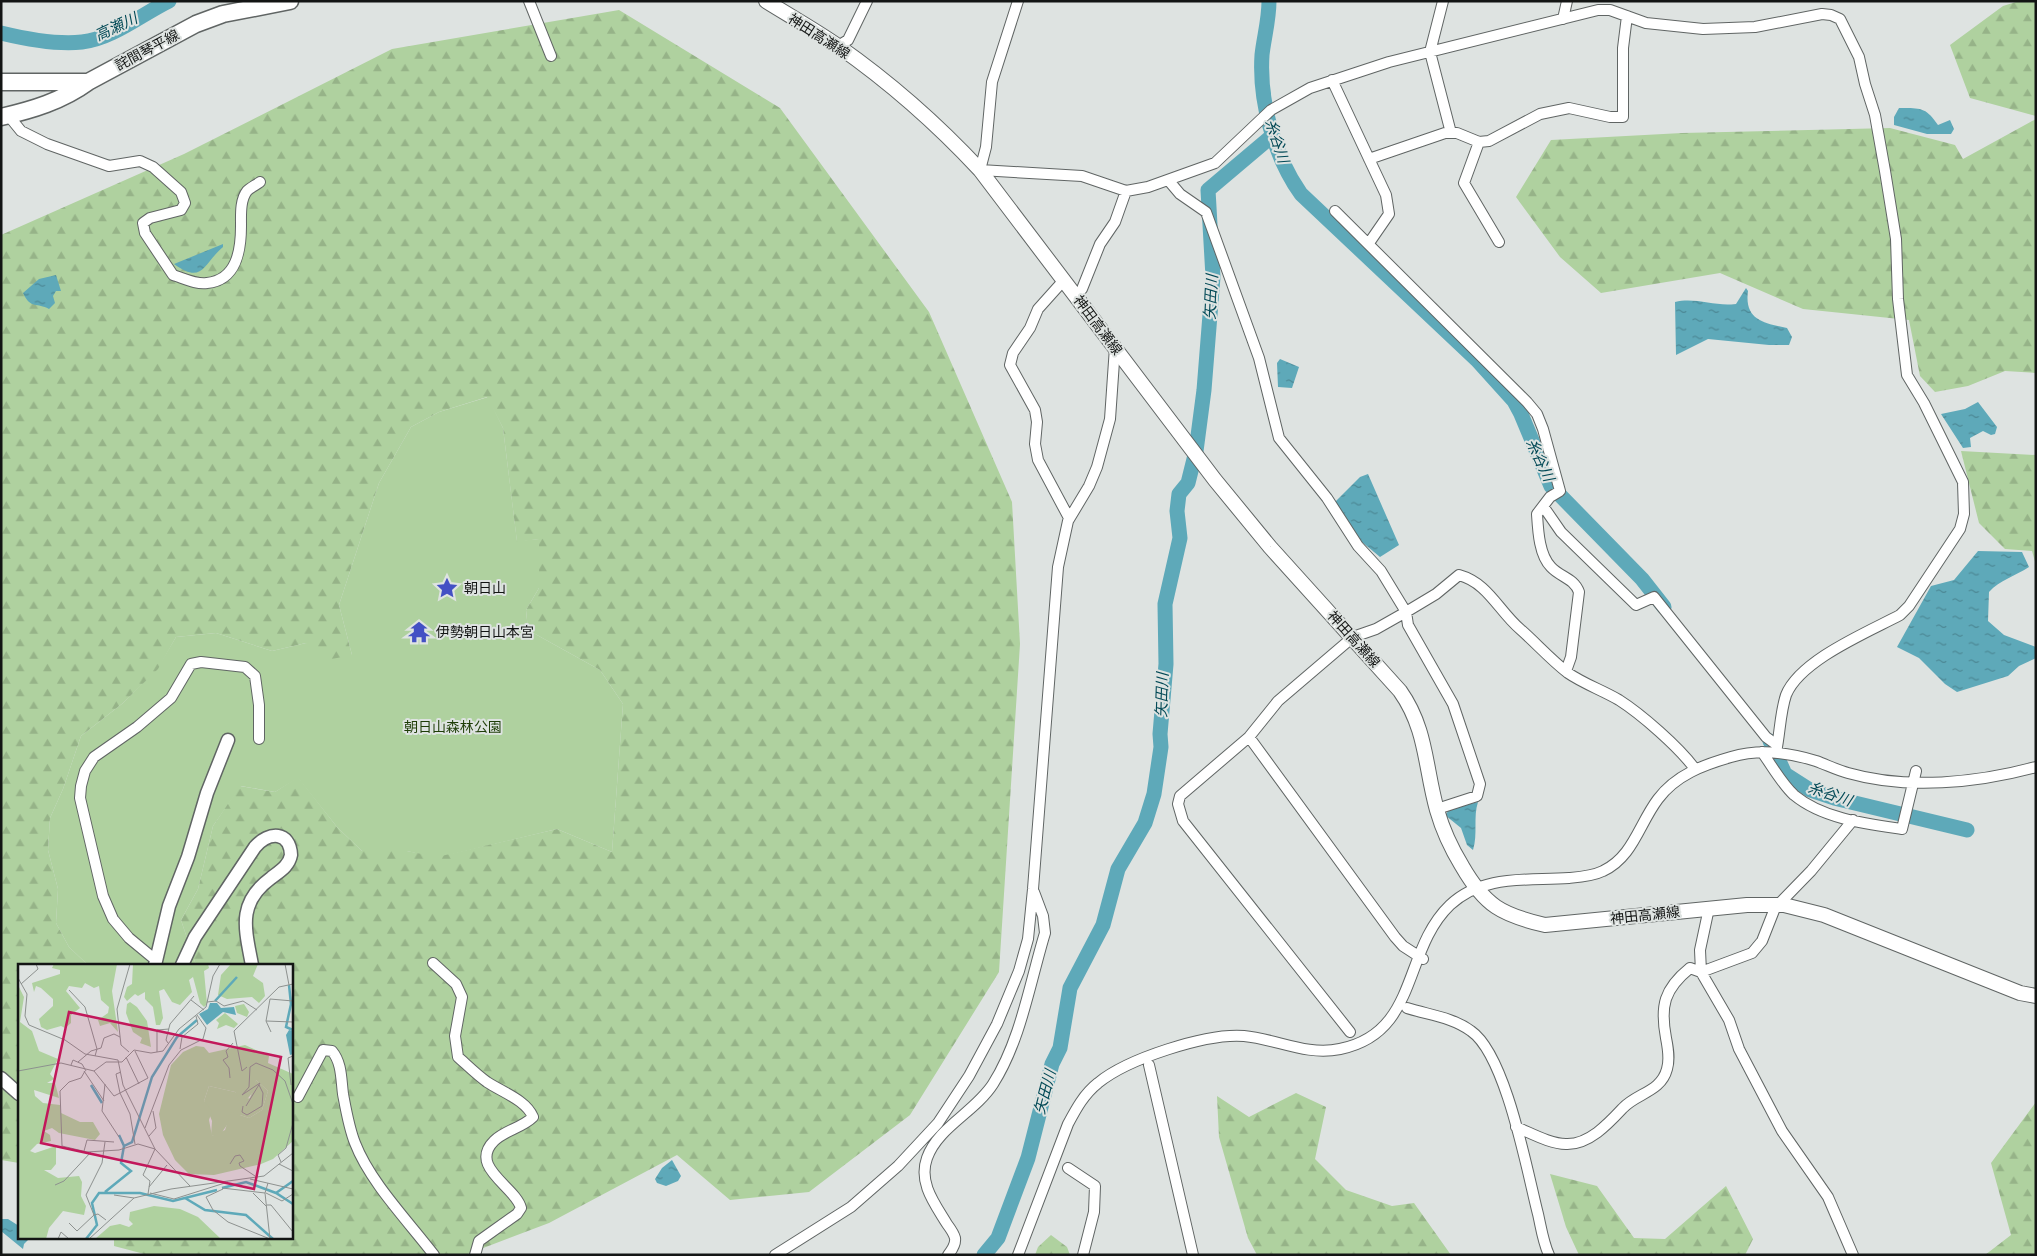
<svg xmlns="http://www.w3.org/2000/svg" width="2037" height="1256" font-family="'Titillium Web','Noto Sans JP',sans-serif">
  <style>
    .green { fill: #afd19f }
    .forest { fill: url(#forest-firs) }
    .water { fill: url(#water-ripples) }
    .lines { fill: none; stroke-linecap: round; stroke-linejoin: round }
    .river { stroke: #5ea9b9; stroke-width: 15 }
    .minor-casing { stroke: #606564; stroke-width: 12 }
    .tertiary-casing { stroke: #606564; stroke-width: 15 }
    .secondary-casing { stroke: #606564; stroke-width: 16 }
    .primary-casing { stroke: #606564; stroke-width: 19 }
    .minor { stroke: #fff; stroke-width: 10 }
    .tertiary { stroke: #fff; stroke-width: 12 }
    .secondary { stroke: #fff; stroke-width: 14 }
    .primary { stroke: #fff; stroke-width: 16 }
    .labels { text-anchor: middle; stroke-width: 4; stroke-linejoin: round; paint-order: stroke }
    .street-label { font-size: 14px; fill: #131514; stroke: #dee3e1 }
    .poi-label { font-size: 14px; fill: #131514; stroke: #dee3e1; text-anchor: start }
    .park-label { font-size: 14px; fill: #1e3d07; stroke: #dee3e1 }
    .water-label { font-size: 15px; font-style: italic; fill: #024956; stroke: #dee3e1 }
    .inset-river { fill: none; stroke: #5ea9b9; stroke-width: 2.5 }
    .inset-road { fill: none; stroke: #8d918f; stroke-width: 1 }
    .view { fill: #c2185b; fill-opacity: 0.15; stroke: #c2185b; stroke-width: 2.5 }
    .inset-edge { fill: none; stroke: #131514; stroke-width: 2.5 }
  </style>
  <defs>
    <pattern id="forest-firs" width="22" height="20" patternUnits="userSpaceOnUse" patternTransform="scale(1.25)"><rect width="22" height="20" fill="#afd19f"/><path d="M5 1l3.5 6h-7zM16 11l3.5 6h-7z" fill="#96b388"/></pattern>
    <pattern id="water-ripples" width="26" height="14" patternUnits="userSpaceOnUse" patternTransform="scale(1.25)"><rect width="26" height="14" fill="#5ea9b9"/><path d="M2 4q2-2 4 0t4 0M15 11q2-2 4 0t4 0" fill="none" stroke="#4c8895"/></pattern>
  </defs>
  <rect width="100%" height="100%" fill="#dee3e1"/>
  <!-- green -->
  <path class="green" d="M488 397 503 428 517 541 539 539V588L526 610 528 630 600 670 623 704 612 852 557 829 436 858 407 851H362L337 827 298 778 275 792 241 786 213 826 198 889 181 920 196 965H88L69 947 56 923 58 889 48 850 50 818 63 789 81 736 123 703 157 669 176 637 216 633 272 651 306 643 352 655 339 605 379 483 411 427 439 412Z"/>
  <!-- forest -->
  <path class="forest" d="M2019 1H2036V116L1970 98 1950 45 2003 6Z
    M619 10 780 108 929 312 1012 502 1020 644 999 972 910 1115 809 1192 730 1200 677 1155 549 1223 465 1255H148L114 1246V1237H291V965H196L181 920 198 889 213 826 240 786 275 792 298 777 337 827 362 851H407L437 857 557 829 612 852 623 704 600 670 528 630 526 610 539 588V539L517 542 503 428 487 397 439 412 411 427 379 483 339 605 352 655 317 662 306 643 272 651 216 633 176 637 158 669 123 703 81 736 63 789 50 818 48 850 58 889 56 923 69 947 88 965H19V1163L1 1160V235L184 154 392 49Z
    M2036 119V373L2005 371 1968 386 1935 392 1920 376 1909 320 1803 309 1720 273 1601 293 1560 257 1516 197 1551 140 1682 133 1890 128 1955 145 1963 159Z
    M1961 451 2036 455V565L2032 551 2005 549 1979 523Z
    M1296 1093 1326 1107 1315 1159 1346 1190 1392 1206 1414 1203 1451 1255H1257L1248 1238 1219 1137 1217 1096 1249 1117Z
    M2036 1102V1255H1985L2011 1235 1991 1163Z
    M1550 1174 1597 1186 1634 1238 1665 1239 1726 1186 1753 1239 1745 1255H1579L1566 1227Z
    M1051 1235 1067 1247 1070 1255H1035L1038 1247Z"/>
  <!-- water -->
  <path class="water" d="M1899 108C1920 108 1926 107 1938 125L1950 120 1954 129 1951 134H1927L1894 125V117Z
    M223 244V247C203 264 203 285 174 264Z
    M56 275 61 291H56L53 296 55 303 49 309C37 302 31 310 23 293L39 279Z
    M1746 288 1748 291C1744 320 1764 323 1787 328L1792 337 1789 345H1769L1708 339 1676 355 1675 302C1696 297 1715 307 1736 304Z
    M1280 359 1299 367 1292 388 1278 387 1277 363Z
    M1978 402 1997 427 1995 434 1991 435 1983 431 1970 438 1971 447 1963 448 1941 414 1965 409Z
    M1368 474 1399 545 1380 557 1362 542 1335 502 1360 477Z
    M1978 551 2022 552 2029 567C2015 576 2000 580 1989 592L1988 621 2004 635 2036 647V658L2019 666 2008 676 1957 692 1945 684 1919 658 1897 647 1931 586 1954 580Z
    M1478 802C1473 817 1478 834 1473 850L1467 845 1461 828 1445 815 1450 809Z
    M672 1160 681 1176 678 1181 666 1186 657 1183 655 1179 662 1168Z
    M2 1219H8L19 1226V1237H27L28 1240 24 1244 23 1249 1 1231Z"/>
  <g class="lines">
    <!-- river -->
    <path class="river" d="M1269 1C1269 20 1264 37 1262 55 1259 101 1274 156 1301 194L1477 360 1514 401 1521 414 1551 486 1642 579 1664 607
      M1 33C26 39 56 45 82 42 112 39 142 14 169 1
      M1770 741 1785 774 1810 790 1834 798 1967 830
      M984 1255 998 1238 1028 1158 1052 1064 1060 1048 1070 988 1103 925 1118 869 1145 823 1154 794 1161 747 1160 734 1166 664 1165 604 1180 538 1177 511 1179 494 1188 483 1196 451 1204 390 1213 277 1208 190 1272 136"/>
    <!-- minor casing -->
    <g class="minor-casing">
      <path id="minor" d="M529 1 551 56
        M1018 1 992 82 986 147 980 170 1082 176 1126 191 1148 187 1215 163 1271 110 1310 88 1389 62 1598 10H1610L1646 23 1703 29 1755 27 1822 14 1831 15 1840 19 1859 57 1865 84 1875 115 1885 171 1896 239 1898 299 1907 375 1924 403 1963 482 1964 514 1960 529 1909 606 1900 615C1868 632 1800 660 1786 695 1780 713 1780 734 1776 752
        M1443 1 1430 52 1451 133
        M1563 19 1567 1
        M838 46 848 40 867 1
        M1332 80 1386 195 1389 214 1369 243
        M8 115 21 131 47 144 109 166 140 161 153 167 181 192 185 203 181 210 150 218 143 223 145 233 173 275C183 278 197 285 207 283 237 280 241 250 241 226 241 215 240 200 247 191 250 188 256 185 260 182
        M1479 142 1464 183 1499 242
        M1369 159 1445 133H1457L1479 142 1489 141 1540 114 1569 108 1610 117H1623V48L1627 16
        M1169 181 1180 194 1206 212 1259 358 1279 438 1327 498 1358 546 1381 571 1406 612 1376 629 1353 637 1278 701 1249 737 1180 796 1178 804 1183 821 1350 1032
        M1335 211 1527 402 1537 414 1543 429 1560 491 1550 497 1537 514C1538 530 1539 555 1551 567 1560 577 1574 578 1579 592L1571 657 1566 671
        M1064 280 1038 309 1030 328 1013 353 1010 365 1035 410 1037 422 1035 444 1038 460 1069 518
        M1075 295 1082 289 1100 244 1115 222 1126 191
        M1543 506 1561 532 1636 605 1654 597 1766 737 1777 745
        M1249 737 1395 937 1403 946 1423 959
        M1762 752C1772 766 1782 784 1794 795 1823 819 1867 824 1902 829L1916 771
        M1437 809 1477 796 1480 784 1453 704 1408 625 1406 612 1436 594 1459 575C1488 583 1498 610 1520 629 1536 643 1551 660 1568 673 1584 684 1602 690 1619 700 1641 714 1679 747 1695 769
        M1709 908 1700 950 1701 972 1729 1020 1739 1049 1782 1131 1828 1197 1853 1255
        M156 958 152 957 129 938 113 919 103 896 80 798 81 786 85 771 94 757 137 727 171 698 191 664 201 662 245 667 255 676 259 705V739
        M433 963 456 984 462 997 455 1036 458 1057C467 1065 477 1075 487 1082 502 1092 526 1100 533 1117 522 1128 505 1130 494 1141 468 1167 516 1187 521 1208L517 1214 479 1241 475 1255
        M1407 1008C1429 1015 1452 1017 1471 1031 1506 1055 1527 1171 1538 1214 1541 1227 1543 1242 1549 1255
        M1149 1065 1193 1255
        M298 1097 323 1050 332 1051C342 1063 341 1079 343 1094 346 1110 349 1128 355 1143 370 1182 408 1221 434 1255
        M1516 1127C1531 1133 1550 1144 1566 1144 1589 1145 1609 1123 1623 1108 1637 1093 1661 1092 1667 1069 1670 1059 1668 1048 1666 1038 1660 1006 1664 989 1690 968L1701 972 1752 953 1762 941 1775 908 1811 871 1853 820
        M1068 1168 1095 1186 1094 1212 1083 1255
        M775 1255 851 1207 898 1166 938 1123 969 1076 997 1024 1019 971 1028 939 1033 889 1058 567 1068 521 1089 486 1097 467 1110 419 1115 347
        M948 1255C952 1250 956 1244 955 1238 954 1234 950 1228 947 1224 935 1204 918 1183 927 1158 938 1127 975 1112 993 1084 1021 1040 1030 982 1045 933L1043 916 1034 892
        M1018 1255 1068 1124C1076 1109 1084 1094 1098 1083 1127 1059 1206 1033 1244 1036 1277 1039 1306 1056 1340 1049 1419 1033 1402 951 1450 905 1483 874 1527 881 1569 878 1580 877 1593 876 1603 871 1633 857 1639 824 1658 799 1676 775 1703 765 1731 757 1759 749 1788 752 1816 761 1827 765 1837 770 1848 773 1907 790 1977 783 2036 767"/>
    </g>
    <!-- tertiary casing -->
    <g class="tertiary-casing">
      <path id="tertiary" d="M155 965 169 906 188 857 207 793 228 740
        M182 965 195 937 255 847C269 831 290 831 291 855 289 866 280 871 271 878 237 903 245 928 252 965
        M1 1078 19 1094"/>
    </g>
    <!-- secondary casing -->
    <g class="secondary-casing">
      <path id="secondary" d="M766 1C790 16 815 30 838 46 888 81 939 126 980 170L1215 480 1270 547 1400 691C1427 729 1425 768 1437 810 1443 831 1451 848 1462 866 1485 906 1502 915 1545 925L1747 905H1784L1824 915 2020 993 2036 996"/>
    </g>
    <!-- primary casing -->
    <g class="primary-casing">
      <path id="primary" d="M1 82H88
        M1 117C32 110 62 101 88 82L196 24 223 14 290 1"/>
    </g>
    <!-- minor -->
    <use href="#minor" class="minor"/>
    <!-- tertiary -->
    <use href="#tertiary" class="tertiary"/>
    <!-- secondary -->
    <use href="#secondary" class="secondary"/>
    <!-- primary -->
    <use href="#primary" class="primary"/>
  </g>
  <!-- icons -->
  <defs>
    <g id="sight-bare" transform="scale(1.725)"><path d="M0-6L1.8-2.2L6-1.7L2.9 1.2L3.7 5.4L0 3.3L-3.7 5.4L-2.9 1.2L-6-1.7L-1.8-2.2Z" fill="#4350c4" stroke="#dee3e1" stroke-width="2.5" paint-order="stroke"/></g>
    <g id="temple-bare" transform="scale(1.725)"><path d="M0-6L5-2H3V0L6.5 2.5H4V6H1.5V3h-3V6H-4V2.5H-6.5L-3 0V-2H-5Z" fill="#4350c4" stroke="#dee3e1" stroke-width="2.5" paint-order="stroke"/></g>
  </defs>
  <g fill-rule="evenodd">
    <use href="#sight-bare" x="447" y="588"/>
    <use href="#temple-bare" x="419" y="632"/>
  </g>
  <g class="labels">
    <!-- street labels -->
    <g class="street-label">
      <text transform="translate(819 36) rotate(33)" y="5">神田高瀬線</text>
      <text transform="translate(147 50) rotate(-28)" y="5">詫間琴平線</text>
      <text transform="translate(1098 325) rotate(53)" y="5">神田高瀬線</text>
      <text transform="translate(1354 639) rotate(48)" y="5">神田高瀬線</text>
      <text transform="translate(1645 915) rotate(-6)" y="5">神田高瀬線</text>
    </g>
    <!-- poi labels -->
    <g class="poi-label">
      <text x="464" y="593">朝日山</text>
      <text x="436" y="637">伊勢朝日山本宮</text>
    </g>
    <!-- park labels -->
    <g class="park-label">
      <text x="453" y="732">朝日山森林公園</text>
    </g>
    <!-- water labels -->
    <g class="water-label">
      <text transform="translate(116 27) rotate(-25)" y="5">高瀬川</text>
      <text transform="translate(1277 141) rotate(72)" y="5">糸谷川</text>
      <text transform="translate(1211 297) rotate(-87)" y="5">矢田川</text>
      <text transform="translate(1540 460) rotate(65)" y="5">糸谷川</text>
      <text transform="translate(1162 695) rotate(-88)" y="5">矢田川</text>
      <text transform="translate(1830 794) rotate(19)" y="5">糸谷川</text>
      <text transform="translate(1045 1092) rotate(-75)" y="5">矢田川</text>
    </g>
  </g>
  <!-- overview -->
  <g transform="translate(18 964)">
    <rect width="275" height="275" fill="#dee3e1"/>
    <path d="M238 116 250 127 244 146 231 154 222 151 214 154 202 171 193 172 194 157 186 137 191 122 217 128 224 136 232 134Z" fill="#afd19f"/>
    <path d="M36 0H99L94 27 100 68 92 59 82 62 80 56 90 49 91 43 83 36 81 22 76 24 67 19 64 24 51 22 48 27 62 44 53 51V59L47 64 43 62 29 66 23 63 21 55 35 42V35L23 24 18 22 16 28 14 19 42 10V6L34 4ZM115 0H190L191 4 186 7 189 40 186 43 182 39 175 13 171 16 174 28 162 41 154 38 146 25 141 27 145 54 142 61H138L135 43 127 35V28L120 32 117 30 109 37 106 33 109 23 114 20ZM213 0H240L235 12 245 19 247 32 241 39 234 33 209 35 200 31 203 11ZM0 21 6 33 2 58 14 67 21 87 40 95 32 110 36 115 29 119H37L41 134 16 126 17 132 25 139 42 141 43 149 62 158H75L82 170 77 176 41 169 34 164 26 167 32 171 33 177 19 180 12 187 17 189 38 182V200L33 206H26L40 214 61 212 64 218 63 232 68 242 66 251 45 247 31 264 28 275H0ZM112 38 119 43 129 57 133 83 122 79 124 74 115 68 108 49 109 40ZM226 40 231 48 229 53 219 49 217 42ZM207 49 220 60 216 64 208 61 199 65 201 59 198 56ZM227 81 251 92 250 99 275 110V177L255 195 243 200 196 211 171 210 157 196 145 171 141 150 153 101 165 88 178 82 186 83 191 89ZM238 116 250 127 244 146 231 154 213 148 207 166 194 172 191 156 194 147 186 137 191 122 217 128 222 137H228L237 125ZM136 242 162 245 180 253 203 275H77L92 262 102 260 111 263 115 260 111 256 112 248Z" fill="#afd19f" fill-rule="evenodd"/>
    <path d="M192 39H199L203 44 216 43 218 51 205 48 189 61 181 50 190 45ZM271 66 275 67V90L272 91 268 71Z" fill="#5ea9b9"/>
    <path class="inset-river" d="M271 21 273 40 268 63 275 66M197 37 219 13M73 121 84 139M106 182 114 178 134 113 159 73 179 56M204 224 228 218 258 229 275 240M87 228 113 207 103 199 106 182 101 171M258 229 275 217M167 234 187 246 228 251 255 275M68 275 79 261 74 239 81 229H122L155 237 199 226"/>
    <path class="inset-road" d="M267 0 271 21M0 14 9 30 7 52 11 61 47 76 67 90 100 96 105 121 137 185 172 222M3 20 20 5 18 0M51 26 67 43 79 85 77 92M173 36 186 46M189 38 198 37 206 42 225 37 239 46M248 57 275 58M253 68 248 57 252 35 275 37M150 79 148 76 152 60 176 32M162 85 164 73 180 60 178 52M117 87 130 114 102 129 112 150 117 180M111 88 103 81 99 45 112 0M139 88V66L151 65M108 93 121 120M60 98 73 87 83 84 86 74 96 70 102 73M53 101 55 96 64 100 68 107M229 103 224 107 216 67 261 23 275 20M0 107 43 99 76 107 88 98H104L116 86 133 89 145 87 161 65 188 43 195 12 202 0M66 107 86 137M67 107 63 114 51 118 42 127 44 182 69 188 101 186 120 180 137 185 125 211 132 217 130 230M76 107 96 132 102 129 98 110 103 108M212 114 211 104 205 96 210 93 208 87 215 79M87 120 84 147 101 173M273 121 270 94 275 92M225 142 224 148 229 151 244 142 245 129 241 121M228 142 242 119 224 131 231 123 232 103 238 99 255 106 267 117 275 140M127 164 151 101 163 86 185 75 188 64 179 51M131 172 138 164 135 147M66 187 69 176 96 178M263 198 260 191 268 184 275 159M212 200 217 192 222 191 226 197 221 199 222 202 237 212M261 200 275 207M232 215 275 225M250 219 247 229 252 275M37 221 46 217 73 188M131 223 149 201M204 224 247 229M205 225 188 233 195 246 210 258 252 275M132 229 156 235 210 218M235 229 249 243M248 229 264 237 275 230M96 231 116 234M249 241H253L275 268M76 251 68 231 84 199 87 178M51 259 59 267 76 251 80 250 88 256M40 275 43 268 51 275M71 275 116 234 153 225 246 212 275 189"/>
    <path class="view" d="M51 48 263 93 236 225 23 179Z"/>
    <rect width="275" height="275" class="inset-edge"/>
  </g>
  <!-- border -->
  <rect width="2037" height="1256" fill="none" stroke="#131514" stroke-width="5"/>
</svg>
